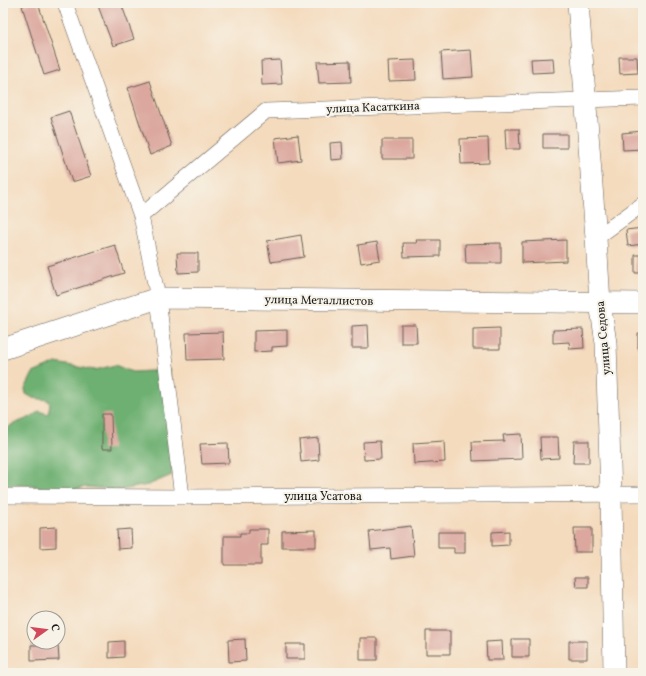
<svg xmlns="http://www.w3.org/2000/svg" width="646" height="676" font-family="Vollkorn,serif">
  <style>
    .forest { fill: #6eb072; stroke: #456647 }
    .building { fill: #dba79e }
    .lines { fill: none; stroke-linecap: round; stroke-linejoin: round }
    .street-casing { stroke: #685f55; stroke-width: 16 }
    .secondary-casing { stroke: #685f55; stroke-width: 22 }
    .street { stroke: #fff; stroke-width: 15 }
    .secondary { stroke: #fff; stroke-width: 21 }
    .labels { text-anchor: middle; stroke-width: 4; stroke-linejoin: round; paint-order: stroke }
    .street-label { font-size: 12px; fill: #1c1c1c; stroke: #f7f3e8 }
  </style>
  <rect width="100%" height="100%" fill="#f7f3e8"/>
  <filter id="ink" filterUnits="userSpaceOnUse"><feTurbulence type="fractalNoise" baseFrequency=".025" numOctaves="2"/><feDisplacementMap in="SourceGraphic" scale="8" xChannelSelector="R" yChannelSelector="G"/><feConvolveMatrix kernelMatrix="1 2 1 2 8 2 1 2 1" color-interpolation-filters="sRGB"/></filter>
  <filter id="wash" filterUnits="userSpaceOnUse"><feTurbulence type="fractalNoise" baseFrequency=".012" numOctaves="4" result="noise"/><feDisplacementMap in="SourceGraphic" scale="16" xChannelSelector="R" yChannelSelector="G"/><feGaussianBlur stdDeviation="0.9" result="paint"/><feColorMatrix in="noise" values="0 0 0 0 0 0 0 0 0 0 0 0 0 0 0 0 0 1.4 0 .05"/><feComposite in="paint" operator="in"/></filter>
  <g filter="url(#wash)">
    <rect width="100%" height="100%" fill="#f4dbbe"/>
    <!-- forest -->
    <path class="forest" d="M56 363 95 370 115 365 132 372 170 370 172 475 148 485 120 490 86 487 59 492 34 486 15 485 6 488 3 483V434L11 425 31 417 39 411 48 414 50 404 48 400 33 398 26 394 25 389 33 373Z"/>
    <g id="blocks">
      <!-- building -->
      <path class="building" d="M30 3H38L60 70 44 75 22 6Z
        M97 3H121L134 39 113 46Z
        M471 50 473 77 443 79 441 52Z
        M619 57H637L638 73 620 74Z
        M553 58 554 72 532 73 531 59Z
        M280 60 282 84 262 85 261 61Z
        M415 60 416 80 389 81 388 61Z
        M350 61 351 82 319 83 317 62Z
        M150 81 172 146 150 155 128 88Z
        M69 111 91 176 72 182 51 117Z
        M505 129H519L520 149H506Z
        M643 131V149L623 150 622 133Z
        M543 134H567V148H543Z
        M298 135 301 160 278 163 275 138Z
        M488 138 489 163 461 164 460 139Z
        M382 140H412V159H382Z
        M342 142 343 159 331 160 330 143Z
        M643 228V244L628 246 626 230Z
        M301 235 304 257 271 262 267 241Z
        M416 240H440V256L404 257 403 243H417Z
        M566 240V261L522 263V242Z
        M377 242 380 260 361 263 358 245Z
        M501 243V263H466L465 244Z
        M115 245 124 273 56 295 47 266Z
        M177 253H198V272L178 273Z
        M635 255H643V273H635Z
        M368 325 369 348H352V326Z
        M401 325H416L417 343H401Z
        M500 328V349H473V329Z
        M583 329 584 348 570 349 569 342 553 343V330Z
        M287 330V346L272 347V351L254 352V331Z
        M223 332 224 359 187 360 186 333Z
        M638 333H643V348H638Z
        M102 414H111L112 449H102Z
        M521 434 522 459 473 461 472 442 504 441 503 435Z
        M540 437H558L559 458 541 459Z
        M318 438 319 460 301 462 299 440Z
        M380 441 381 459 364 460 363 442Z
        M444 441 445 462 414 464 413 443Z
        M574 441H589V463H573Z
        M228 443 229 463 202 464 200 444Z
        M411 526 414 556 391 559 390 548 371 550 369 531Z
        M56 527V547L40 548V528Z
        M574 528H592V552H575Z
        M131 529 132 548 118 549 117 530Z
        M249 529H268V545H261V565H224V536H240V533H249Z
        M316 530V547H282V531Z
        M509 531V545L492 546V532Z
        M438 532H465V553H454V548H438Z
        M575 577H588V587H576Z
        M426 631H450V654H426Z
        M360 638H377V660H360Z
        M245 639 246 661 229 662 228 640Z
        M512 639H529V657H512Z
        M124 641V657L109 658V642Z
        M502 641 503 660H487L486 642Z
        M569 641H587V659H569Z
        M286 644H305V659H286Z
        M31 645H58L59 660 31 661Z"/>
    </g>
  </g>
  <g filter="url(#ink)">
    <use href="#blocks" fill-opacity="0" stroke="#685f55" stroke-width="1"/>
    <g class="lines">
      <!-- street casing -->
      <g class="street-casing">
        <path id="street" d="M65 3 141 216 158 298 182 497
          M141 216 266 111 643 98
          M596 238 643 204
          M3 496 182 497 643 494"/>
      </g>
      <!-- secondary casing -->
      <g class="secondary-casing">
        <path id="secondary" d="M578 3 596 238 600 303 606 343 611 495 614 673
          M3 349 158 298 643 303"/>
      </g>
      <!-- street -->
      <use href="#street" class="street"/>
      <!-- secondary -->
      <use href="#secondary" class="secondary"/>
    </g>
  </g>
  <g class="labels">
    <!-- street labels -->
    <g class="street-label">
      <text transform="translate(373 107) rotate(-2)" y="4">улица Касаткина</text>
      <text transform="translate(319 300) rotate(1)" y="4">улица Металлистов</text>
      <text transform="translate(603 338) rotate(-95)" y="4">улица Седова</text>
      <text x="323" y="500">улица Усатова</text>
    </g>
  </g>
  <!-- margin -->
  <rect width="646" height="676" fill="none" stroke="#f7f3e8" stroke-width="16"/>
  <!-- north arrow -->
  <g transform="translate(46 630) rotate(76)"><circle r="19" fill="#f7f3e8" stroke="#9f9d96"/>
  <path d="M0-3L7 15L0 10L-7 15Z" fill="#d1495b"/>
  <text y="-6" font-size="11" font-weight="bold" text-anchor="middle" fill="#1c1c1c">С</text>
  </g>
</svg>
